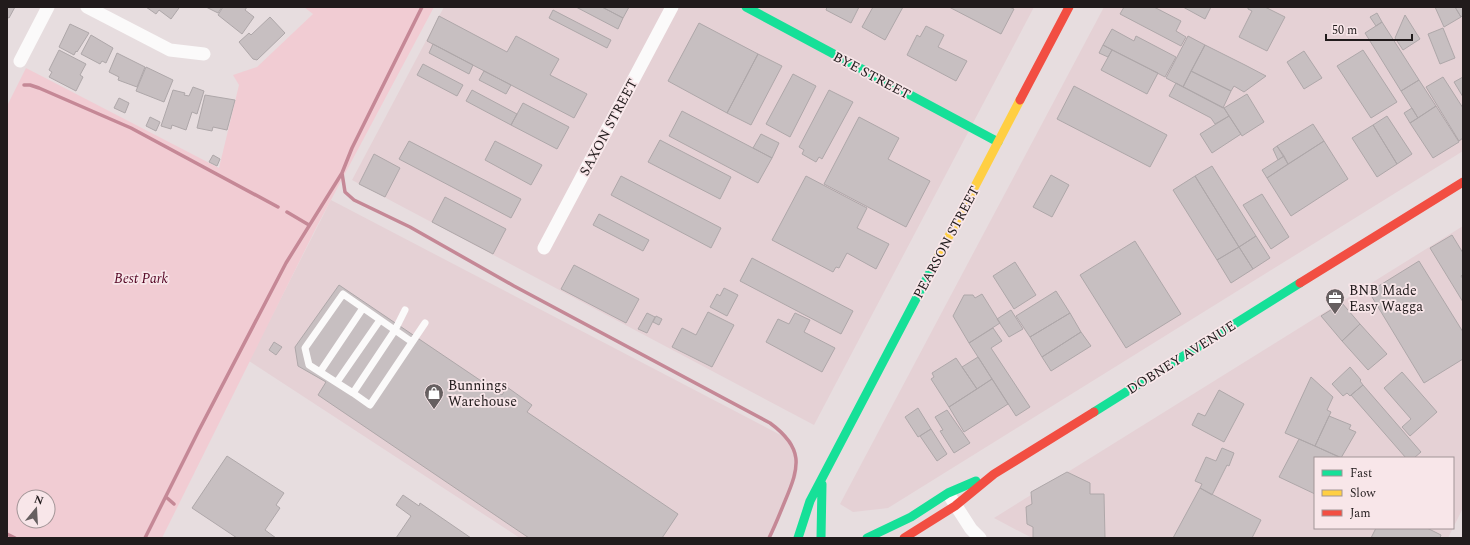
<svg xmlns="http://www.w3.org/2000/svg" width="1470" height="545" font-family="Spectral,serif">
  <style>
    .built { fill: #e5d1d5 }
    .green { fill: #f1ccd3; fill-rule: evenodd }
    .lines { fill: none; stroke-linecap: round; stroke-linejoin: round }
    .stream { stroke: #c58896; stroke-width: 3.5 }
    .building { fill: #c7bfc1; stroke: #aea7a9 }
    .lane { stroke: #fbfafa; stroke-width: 7 }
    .street { stroke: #fbfafa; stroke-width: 13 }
    .fast { stroke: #16e098; stroke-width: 9 }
    .slow { stroke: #ffcf43; stroke-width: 9 }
    .jam { stroke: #f24e42; stroke-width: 9 }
    .labels { text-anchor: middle; stroke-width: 3.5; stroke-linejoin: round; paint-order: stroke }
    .street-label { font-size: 14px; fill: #211b1c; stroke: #f8e6e9 }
    .park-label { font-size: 14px; font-style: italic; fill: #540523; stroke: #f8e6e9 }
    .poi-label { font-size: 14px; fill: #211b1c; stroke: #f8e6e9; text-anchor: start }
  </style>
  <rect width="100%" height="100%" fill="#e7dddf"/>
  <!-- built -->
  <path class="built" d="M444 7H1034L814 425 352 180Z
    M1104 7H1463V151L888 508 853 512 840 504Z
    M331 200 792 441 797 475 771 538H520L249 361Z
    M1463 226V508L1453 528V458H1315V528H1453L1448 538H1032L994 518Z"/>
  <!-- green -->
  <path class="green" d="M304 7H434L317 226 162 538H7V106L26 68 219 168 239 85 233 75 257 67 313 14ZM24 497H48V521H24Z"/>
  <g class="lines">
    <!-- stream -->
    <path class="stream" d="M422 7 352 148 342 173 345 192 354 200 410 227 514 286 770 423C804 448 800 466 785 501 780 513 775 526 769 538
      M24 85H30L39 88 131 128 278 207
      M287 212 309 225
      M166 497 174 504
      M7 534 15 538
      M145 538 198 432 286 263 342 173"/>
  </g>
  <!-- building -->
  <path class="building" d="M7 7H15L9 18 7 17Z
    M146 7H178L179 8 171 19 159 10 156 14Z
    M206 7H222L218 13Z
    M223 7H247L245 10 254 17 242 34 218 15Z
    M576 7H602L623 18 618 29Z
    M602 7H629L623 18Z
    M827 7H859L851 23 826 10Z
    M873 7H903L885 40 862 27Z
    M949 7H1009L1014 9 1001 34Z
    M1124 7H1154L1181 21 1176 31 1186 37 1181 46 1120 14Z
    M1183 7H1211L1205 19Z
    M1248 7H1265L1285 17 1267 51 1239 37 1252 11 1248 9Z
    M1435 7H1455L1461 17 1444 27Z
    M1455 7H1463V15L1461 17Z
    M553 10 611 40 607 48 549 18Z
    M1377 13 1382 22 1376 26 1370 17Z
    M1405 15 1420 39 1403 50 1395 38Z
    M439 16 507 52 516 36 559 59 550 75 587 94 574 118 427 41Z
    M270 17 285 33 257 60 253 59 239 42 249 33 251 35Z
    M1382 22 1419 80 1401 91 1365 33Z
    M699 23 758 54 727 113 668 81Z
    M70 24 89 33 77 52 76 51 74 55 59 47Z
    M926 26 944 35 938 47 967 61 956 81 907 55 917 35 920 37Z
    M1443 28 1455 58 1440 64 1428 34Z
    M1112 29 1134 41 1136 36 1176 57 1165 77 1103 45Z
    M91 35 113 48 106 63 102 61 100 64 81 54Z
    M1188 36 1205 45 1183 87 1166 78Z
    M433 44 473 65 469 74 429 53Z
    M1103 45 1112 50 1108 57 1099 53Z
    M1205 45 1245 65 1266 76 1244 92 1234 86 1231 91 1191 71Z
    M59 50 86 64 80 75 83 77 76 91 49 77 52 72 49 70Z
    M1112 50 1158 73 1147 94 1101 70Z
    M1363 50 1397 102 1371 118 1337 66Z
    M1304 51 1322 78 1304 89 1287 62Z
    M117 53 145 67 137 87 118 80 119 77 109 72Z
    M758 54 782 66 751 125 727 113Z
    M423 64 463 85 457 96 417 75Z
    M146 67 173 80 164 102 136 91Z
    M484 71 511 85 506 94 479 80Z
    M1191 71 1231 91 1223 108 1183 87Z
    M793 74 816 86 790 137 766 124Z
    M1443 77 1463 108V138L1459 141 1426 87Z
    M1463 77V97L1454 82Z
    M1419 80 1436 106 1418 118 1401 91Z
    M1176 83 1224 108 1229 116 1215 124 1211 118 1169 96Z
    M1074 86 1167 135 1150 167 1057 119Z
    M193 87 204 91 197 114 192 112 186 130 172 125 171 129 161 126 173 90 185 93 184 95 189 96Z
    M472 90 517 114 511 125 466 101Z
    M829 90 853 102 822 159 819 157 816 162 802 154 804 150 799 147Z
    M1247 94 1264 122 1242 136 1224 108Z
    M205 95 235 100 227 130 213 127 212 131 197 128Z
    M119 98 129 103 125 113 114 108Z
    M523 103 569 127 557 149 511 125Z
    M1436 106 1459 142 1433 158 1410 123Z
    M1412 108 1418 118 1410 123 1404 113Z
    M682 111 772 158 758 183 669 136Z
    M1229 116 1241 134 1212 153 1200 134Z
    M1387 116 1412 154 1397 164 1373 125Z
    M150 117 160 122 156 131 146 126Z
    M859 117 899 138 888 159 930 181 906 227 824 184Z
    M1313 124 1324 141 1288 164 1277 146Z
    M1373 125 1397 164 1377 177 1352 138Z
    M761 134 779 143 772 158 753 148Z
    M660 140 731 177 720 199 648 162Z
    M409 141 521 199 511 218 399 159Z
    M495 141 542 165 531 185 485 160Z
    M1324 141 1348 179 1291 216 1267 178Z
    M1277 146 1284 156 1278 160 1273 149Z
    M374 154 400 168 385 197 359 184Z
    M213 155 220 159 217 166 209 162Z
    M1284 156 1288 164 1267 178 1262 170Z
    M1212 166 1256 236 1239 247 1195 176Z
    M1051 175 1069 185 1052 217 1033 207Z
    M621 176 721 228 711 248 611 195Z
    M806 176 867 208 857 228 889 244 876 269 847 253 839 268 836 267 833 272 772 240Z
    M1195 176 1239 247 1217 260 1173 190Z
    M1262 194 1289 237 1271 249 1243 205Z
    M445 197 506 229 493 254 432 222Z
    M599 214 649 240 643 251 593 225Z
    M1452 235 1463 253V274L1461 276 1463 279V302L1430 248Z
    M1256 236 1270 258 1253 269 1239 247Z
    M1135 241 1181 314 1126 348 1080 275Z
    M1239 247 1253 269 1231 283 1217 260Z
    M752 258 853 311 841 334 740 281Z
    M1419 261 1463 332V359L1424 383 1369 292Z
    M1015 262 1036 295 1014 309 993 276Z
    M574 265 639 299 626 323 561 289Z
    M339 285 502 395 507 387 532 405 527 412 678 514 662 538H529L318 395 326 382 298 366 295 347Z
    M724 288 738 295 727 316 710 307 717 294 720 296Z
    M1056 291 1070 313 1030 337 1016 316Z
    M982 294 1000 323 969 343 953 316 964 295H973L975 298Z
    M1342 303 1360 324 1342 341 1321 316Z
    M1011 310 1023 329 1009 337 997 319Z
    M708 312 734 325 712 367 672 347 682 328 696 335Z
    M647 313 655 317 647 333 638 329Z
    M795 313 810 320 804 332 835 348 822 372 766 342 778 319 789 324Z
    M1070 313 1081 332 1042 357 1030 337Z
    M656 316 662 319 659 325 653 322Z
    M1360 324 1387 354 1368 370 1342 341Z
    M993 328 1002 341 991 348 1030 407 1016 416 969 343Z
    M1081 332 1091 346 1051 371 1042 357Z
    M274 342 282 347 276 355 269 350Z
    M978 357 992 379 977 389 962 367Z
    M956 358 977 389 949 407 931 379 934 377 932 373Z
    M1350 367 1361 380 1360 381 1363 385 1350 396 1347 393 1343 396 1332 384Z
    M1402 372 1437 412 1410 436 1402 427 1411 419 1384 388Z
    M1311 377 1333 397 1327 410 1331 412 1315 446 1285 433Z
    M992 379 1008 404 964 432 949 407Z
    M1363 385 1421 452 1414 458H1406L1351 395Z
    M1219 390 1244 404 1224 442 1192 425 1198 413 1205 416Z
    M918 408 931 429 918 437 905 417Z
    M947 410 970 443 954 453 940 431 943 430 935 417Z
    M1329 416 1351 425 1349 429 1356 432 1341 458 1315 446Z
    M931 429 947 454 937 461 920 436Z
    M1299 439 1342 458H1315V494L1279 477Z
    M1222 448 1234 453 1229 466 1227 465 1212 495 1200 488 1202 484 1195 481 1206 457 1216 461Z
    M227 456 284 493 276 505 280 508 265 530 276 538H237L192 508Z
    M1067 472 1090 483V494H1104L1105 538H1033V527L1027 524 1026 507 1032 504 1031 492Z
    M1200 488 1261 520 1252 538H1173Z
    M403 495 419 506 420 503 471 538H396L411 516 396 505Z
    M1376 528H1427L1441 535 1440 538H1371Z"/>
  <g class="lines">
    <!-- lane -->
    <path class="lane" d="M405 310 395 330 353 393 370 405 425 323
      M320 372 363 308
      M337 382 380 320
      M353 393 309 365 305 348 343 294 412 342"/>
    <!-- street -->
    <path class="street" d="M87 7 170 50 204 54
      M20 61 48 7
      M544 248 672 7
      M951 498 971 529 980 538"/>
    <!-- fast -->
    <path class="fast" d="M746 7 998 142
      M1094 412 1300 283
      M798 538 810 501 938 257
      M821 538 822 484
      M867 538 911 517 948 493 976 481"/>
    <!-- slow -->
    <path class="slow" d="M938 257 1020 100"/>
    <!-- jam -->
    <path class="jam" d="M1020 100 1069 7
      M1300 283 1463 182
      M904 538 955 506 994 474 1094 412"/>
  </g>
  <!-- icons -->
  <defs>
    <g id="office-pin" transform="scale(1)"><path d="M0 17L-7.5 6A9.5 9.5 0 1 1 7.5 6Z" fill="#665f60" stroke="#f8e6e9"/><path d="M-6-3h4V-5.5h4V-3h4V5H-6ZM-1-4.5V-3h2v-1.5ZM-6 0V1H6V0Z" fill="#fff"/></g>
    <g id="shop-pin" transform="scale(1)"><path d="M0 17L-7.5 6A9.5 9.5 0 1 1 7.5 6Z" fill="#665f60" stroke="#f8e6e9"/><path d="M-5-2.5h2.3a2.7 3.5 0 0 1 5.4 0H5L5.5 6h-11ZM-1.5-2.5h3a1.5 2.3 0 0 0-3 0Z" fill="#fff"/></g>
  </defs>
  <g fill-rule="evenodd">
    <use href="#office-pin" x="1335" y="298"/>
    <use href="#shop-pin" x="434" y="393"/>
  </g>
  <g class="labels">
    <!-- street labels -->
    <g class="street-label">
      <text transform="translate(872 75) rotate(28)" y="5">BYE STREET</text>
      <text transform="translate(608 127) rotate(-62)" y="5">SAXON STREET</text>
      <text transform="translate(946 242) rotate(-62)" y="5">PEARSON STREET</text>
      <text transform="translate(1181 357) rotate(-32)" y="5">DOBNEY AVENUE</text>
    </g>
    <!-- park labels -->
    <g class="park-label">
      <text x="141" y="283">Best Park</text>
    </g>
    <!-- poi labels -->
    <g class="poi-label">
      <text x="1349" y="295">BNB Made<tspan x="1349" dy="16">Easy Wagga</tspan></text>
      <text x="448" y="390">Bunnings<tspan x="448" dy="16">Warehouse</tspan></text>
    </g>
  </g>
  <!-- border -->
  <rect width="1470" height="545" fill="none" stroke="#211b1c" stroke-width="16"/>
  <!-- legend -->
  <rect x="1314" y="457" width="140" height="72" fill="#f8e6e9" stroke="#a29597"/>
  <rect x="1322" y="470" width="20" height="6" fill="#16e098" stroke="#a29597"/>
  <text x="1350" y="477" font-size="12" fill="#211b1c">Fast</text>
  <rect x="1322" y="490" width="20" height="6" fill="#ffcf43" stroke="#a29597"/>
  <text x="1350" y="497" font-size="12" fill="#211b1c">Slow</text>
  <rect x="1322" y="510" width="20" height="6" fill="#f24e42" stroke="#a29597"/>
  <text x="1350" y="517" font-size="12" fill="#211b1c">Jam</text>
  <!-- north arrow -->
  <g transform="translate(36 509) rotate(18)"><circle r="19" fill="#f8e6e9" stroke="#a29597"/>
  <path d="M0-3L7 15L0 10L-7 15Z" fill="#665f60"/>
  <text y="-6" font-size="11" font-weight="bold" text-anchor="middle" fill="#211b1c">N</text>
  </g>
  <!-- scale -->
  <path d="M1326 34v6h86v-6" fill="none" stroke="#211b1c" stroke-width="2"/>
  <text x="1332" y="34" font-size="12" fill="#211b1c" stroke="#f8e6e9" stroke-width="3" paint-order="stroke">50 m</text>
</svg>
